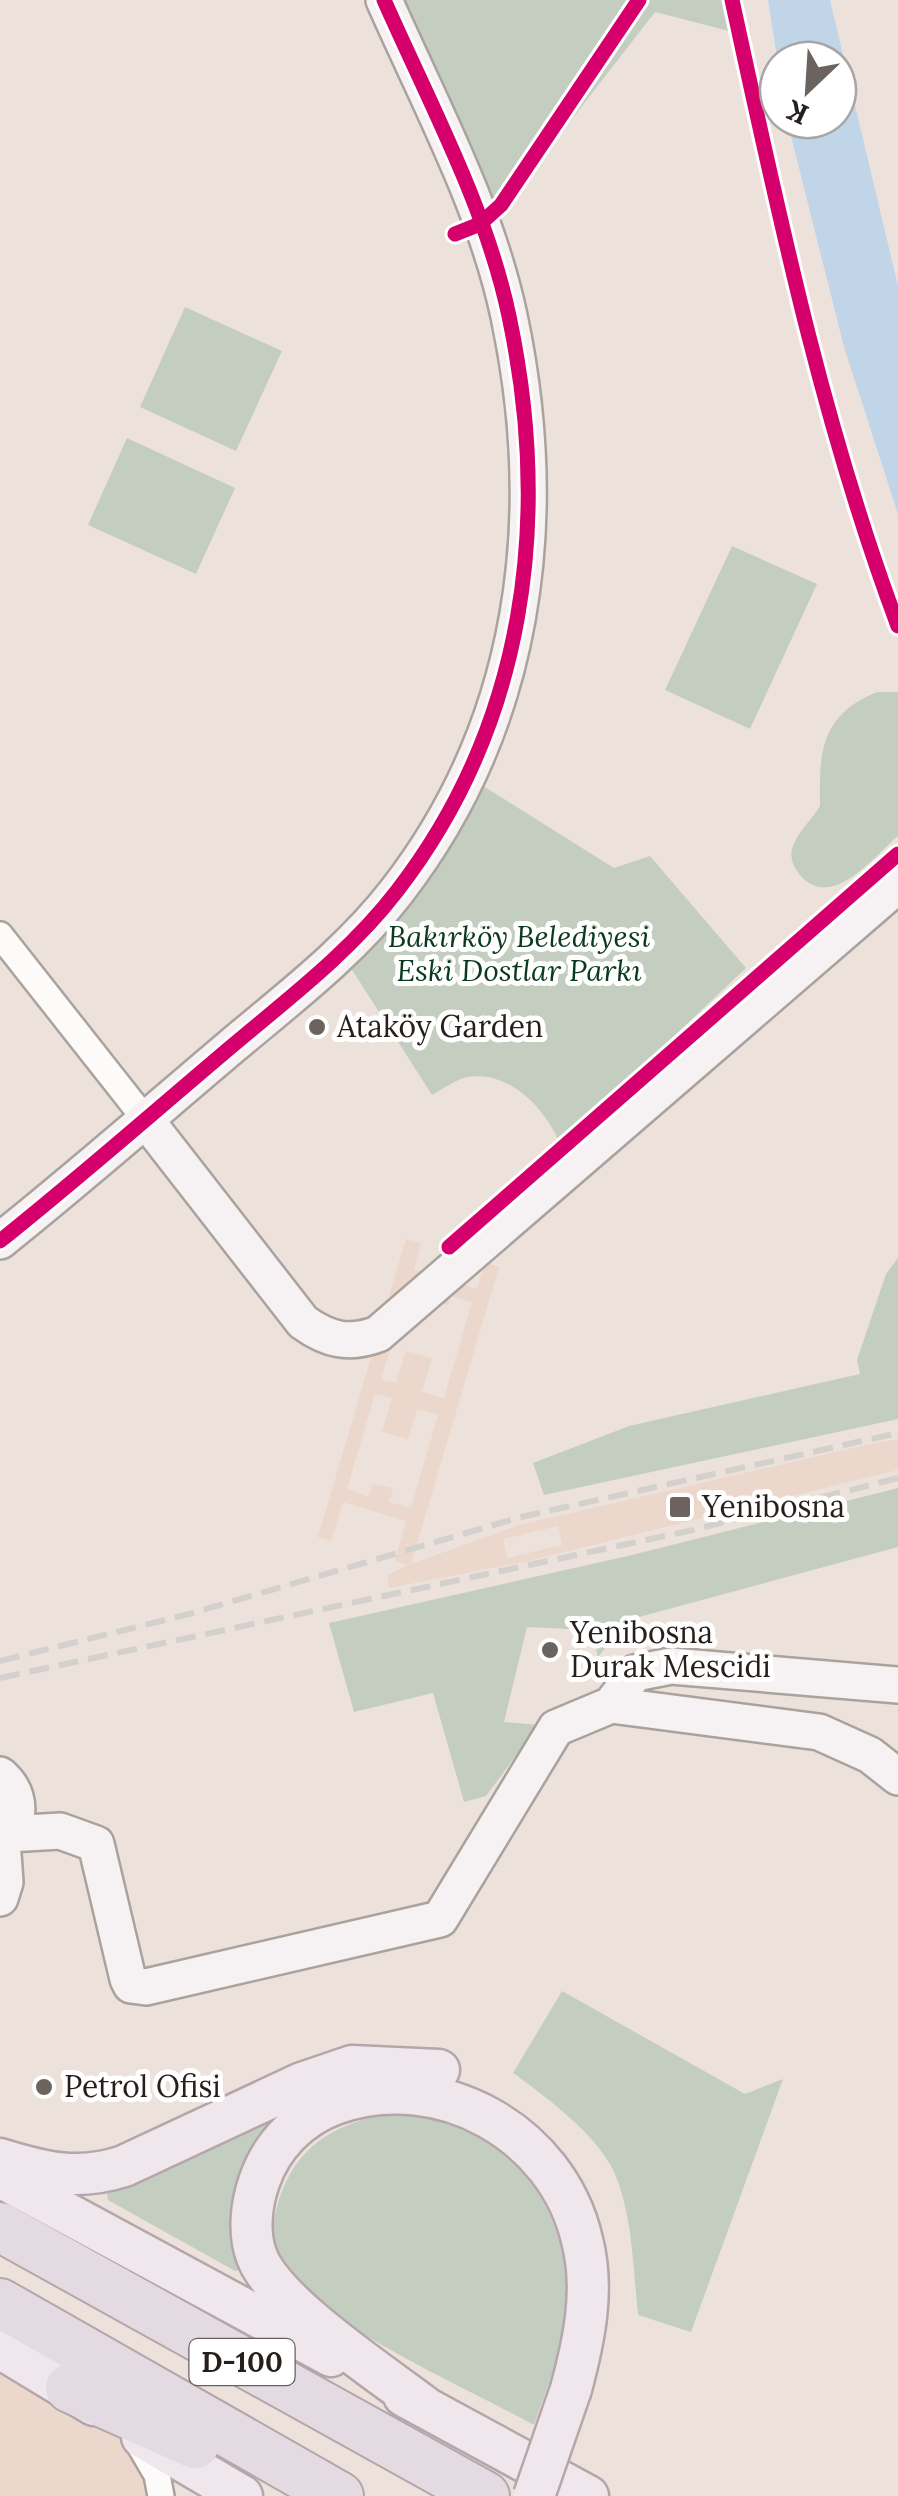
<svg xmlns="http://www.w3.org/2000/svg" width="898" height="2496" font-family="Lora,serif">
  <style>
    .built { fill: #ebd7cb; fill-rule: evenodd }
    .green { fill: #c4cec0 }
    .water { fill: #c0d5e8 }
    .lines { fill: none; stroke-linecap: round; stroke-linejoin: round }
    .street-casing { stroke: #aaa29d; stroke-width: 30 }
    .secondary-casing { stroke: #aaa29d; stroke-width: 40 }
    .primary-casing { stroke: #b4a6aa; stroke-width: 45 }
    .highway-casing { stroke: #b4a6aa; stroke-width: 52 }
    .street { stroke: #fcfbfa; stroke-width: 25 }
    .secondary { stroke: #f6f1f2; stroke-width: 35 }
    .primary { stroke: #efe7eb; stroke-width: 40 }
    .highway { stroke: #e4dae1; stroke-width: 48 }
    .rail { stroke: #d3d0ce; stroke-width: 6; stroke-dasharray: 20 10; stroke-linecap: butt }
    .primary-bridge-casing { stroke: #b4a6aa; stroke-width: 45; stroke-linecap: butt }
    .primary-bridge { stroke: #efe7eb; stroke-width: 40 }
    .cycleway-casing { stroke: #fff; stroke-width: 21 }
    .cycleway { stroke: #d6006c; stroke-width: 15 }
    .poi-dot { fill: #6c635e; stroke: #fff; stroke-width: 4 }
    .labels { text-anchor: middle; stroke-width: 10; stroke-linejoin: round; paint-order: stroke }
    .shield { fill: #fff; stroke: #67625f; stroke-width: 2.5 }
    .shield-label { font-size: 28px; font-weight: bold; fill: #261f1b }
    .park-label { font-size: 30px; font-style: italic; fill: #0a391f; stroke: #fff }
    .poi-label { font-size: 30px; fill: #261f1b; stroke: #fff; text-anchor: start }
  </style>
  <rect width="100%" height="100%" fill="#ede2db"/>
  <!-- built -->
  <path class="built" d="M406 1239 421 1243 414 1270 477 1289 485 1262 499 1267 411 1564 519 1525 875 1443 898 1439V1470L528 1561 389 1588 388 1575 407 1565 395 1561 406 1521 343 1502 331 1541 318 1537ZM409 1283 431 1290 428 1299 441 1303 448 1305 451 1296 472 1302 444 1398 422 1392 432 1358 406 1351 396 1383 381 1380ZM375 1394 392 1398 382 1432 408 1439 417 1409 438 1415 411 1508 389 1502 393 1488 373 1484 368 1497 347 1489ZM558 1526 562 1545 507 1558 503 1539Z
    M0 2369 126 2437 143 2474 145 2496H0Z"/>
  <!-- green -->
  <path class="green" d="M403 0H723L733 32 655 12 496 217Z
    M185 307 282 351 236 451 140 407Z
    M127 438 235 488 196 574 88 525Z
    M732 546 817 584 750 729 665 690Z
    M877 692H898V836C874 856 832 912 800 875 793 867 789 856 793 846 798 831 812 820 820 806 819 753 820 715 877 692Z
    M477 782 614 868 650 856 746 968 560 1144C546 1109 509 1070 468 1077 456 1079 443 1089 432 1095L347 962Z
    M898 1258V1419L544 1495 533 1463 629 1426 860 1374 857 1360 886 1274Z
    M898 1488V1547L628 1620 598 1657 591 1630 527 1627 504 1722 539 1725 486 1796 464 1802 433 1693 354 1712 329 1623 632 1555Z
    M562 1991 745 2094 783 2079 691 2332 638 2315C633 2268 633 2213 613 2170 596 2134 545 2096 513 2073Z
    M278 2114 280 2118 244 2166 243 2270 235 2271 108 2200 107 2194Z
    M380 2115C395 2116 411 2115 426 2117 520 2134 576 2225 566 2315 562 2352 546 2390 534 2425 474 2391 301 2317 276 2256 268 2235 276 2202 286 2182 305 2142 338 2125 380 2115Z"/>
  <!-- water -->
  <path class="water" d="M768 0H830L898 286V514L844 347 787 120H838V60H778V64Z"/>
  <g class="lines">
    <!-- street casing -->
    <g class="street-casing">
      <path id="street" d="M0 935 145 1119
        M136 2439 157 2475 161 2496"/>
    </g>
    <!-- secondary casing -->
    <g class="secondary-casing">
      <path id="secondary" d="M145 1119 303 1322C328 1340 349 1345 378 1334L898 885
        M0 1241C79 1178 155 1111 232 1046 289 998 351 951 397 891 526 724 552 519 509 316 486 207 429 102 384 0
        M611 1705 819 1732 870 1755 898 1777
        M0 1775C22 1794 23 1823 0 1842
        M9 1834 60 1831 96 1844 128 1979 131 1985 146 1987 440 1919 556 1728 611 1705 635 1673 671 1666 898 1685
        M0 1898 5 1882 2 1840"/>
    </g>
    <!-- primary casing -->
    <g class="primary-casing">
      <path id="primary" d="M0 2159C45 2173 79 2181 124 2166L302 2083 352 2066 439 2070
        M0 2177 331 2356
        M0 2348 94 2405
        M404 2396 588 2496
        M425 2407C382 2374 275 2304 257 2257 248 2234 251 2205 259 2182 271 2146 299 2117 335 2104 439 2067 557 2132 582 2240 595 2289 584 2341 571 2389
        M142 2437 242 2496"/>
    </g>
    <!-- highway casing -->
    <g class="highway-casing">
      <path id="highway" d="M0 2227 485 2496
        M0 2303 339 2496
        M70 2388 195 2444"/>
    </g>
    <!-- street -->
    <use href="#street" class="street"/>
    <!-- secondary -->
    <use href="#secondary" class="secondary"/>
    <!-- primary -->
    <use href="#primary" class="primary"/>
    <!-- highway -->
    <use href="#highway" class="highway"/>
    <!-- rail -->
    <path class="rail" d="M0 1661 189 1614 521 1517 898 1433
      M0 1678 693 1530 898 1478"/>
    <!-- primary-bridge casing -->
    <g class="primary-bridge-casing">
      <path id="primary-bridge" d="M534 2496 571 2389"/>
    </g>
    <!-- primary-bridge -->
    <use href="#primary-bridge" class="primary-bridge"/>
    <!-- cycleway casing -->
    <g class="cycleway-casing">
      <path id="cycleway" d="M732 0C778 211 822 423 898 626
        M455 234 480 224 501 205 639 0
        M0 1241C79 1178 155 1111 232 1046 289 998 351 951 397 891 526 724 552 519 509 316 486 207 429 102 384 0
        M449 1247 898 854"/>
    </g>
    <!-- cycleway -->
    <use href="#cycleway" class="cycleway"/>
  </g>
  <!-- markers -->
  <g class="poi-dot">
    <circle cx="317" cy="1027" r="10"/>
    <rect x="668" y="1495" width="24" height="24" rx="5"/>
    <circle cx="550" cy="1650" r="10"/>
    <circle cx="44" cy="2087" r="10"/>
  </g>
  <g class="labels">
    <!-- shield labels -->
    <rect class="shield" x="189.5" y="2339" width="105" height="46" rx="8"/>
    <g class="shield-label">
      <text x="242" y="2372">D-100</text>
    </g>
    <!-- park labels -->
    <g class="park-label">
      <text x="519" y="947">Bakırköy Belediyesi<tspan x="519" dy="34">Eski Dostlar Parkı</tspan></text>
    </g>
    <!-- poi labels -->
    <g class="poi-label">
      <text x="337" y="1037">Ataköy Garden</text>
      <text x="702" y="1517">Yenibosna</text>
      <text x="570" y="1643">Yenibosna<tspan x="570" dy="34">Durak Mescidi</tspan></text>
      <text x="64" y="2097">Petrol Ofisi</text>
    </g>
  </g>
  <!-- north arrow -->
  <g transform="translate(808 90) rotate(205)"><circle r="48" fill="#ffffff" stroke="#a8a5a4" stroke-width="2.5"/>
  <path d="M0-8L18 38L0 25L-18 38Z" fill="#6c635e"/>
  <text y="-15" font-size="28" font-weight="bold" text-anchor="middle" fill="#261f1b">K</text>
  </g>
</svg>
